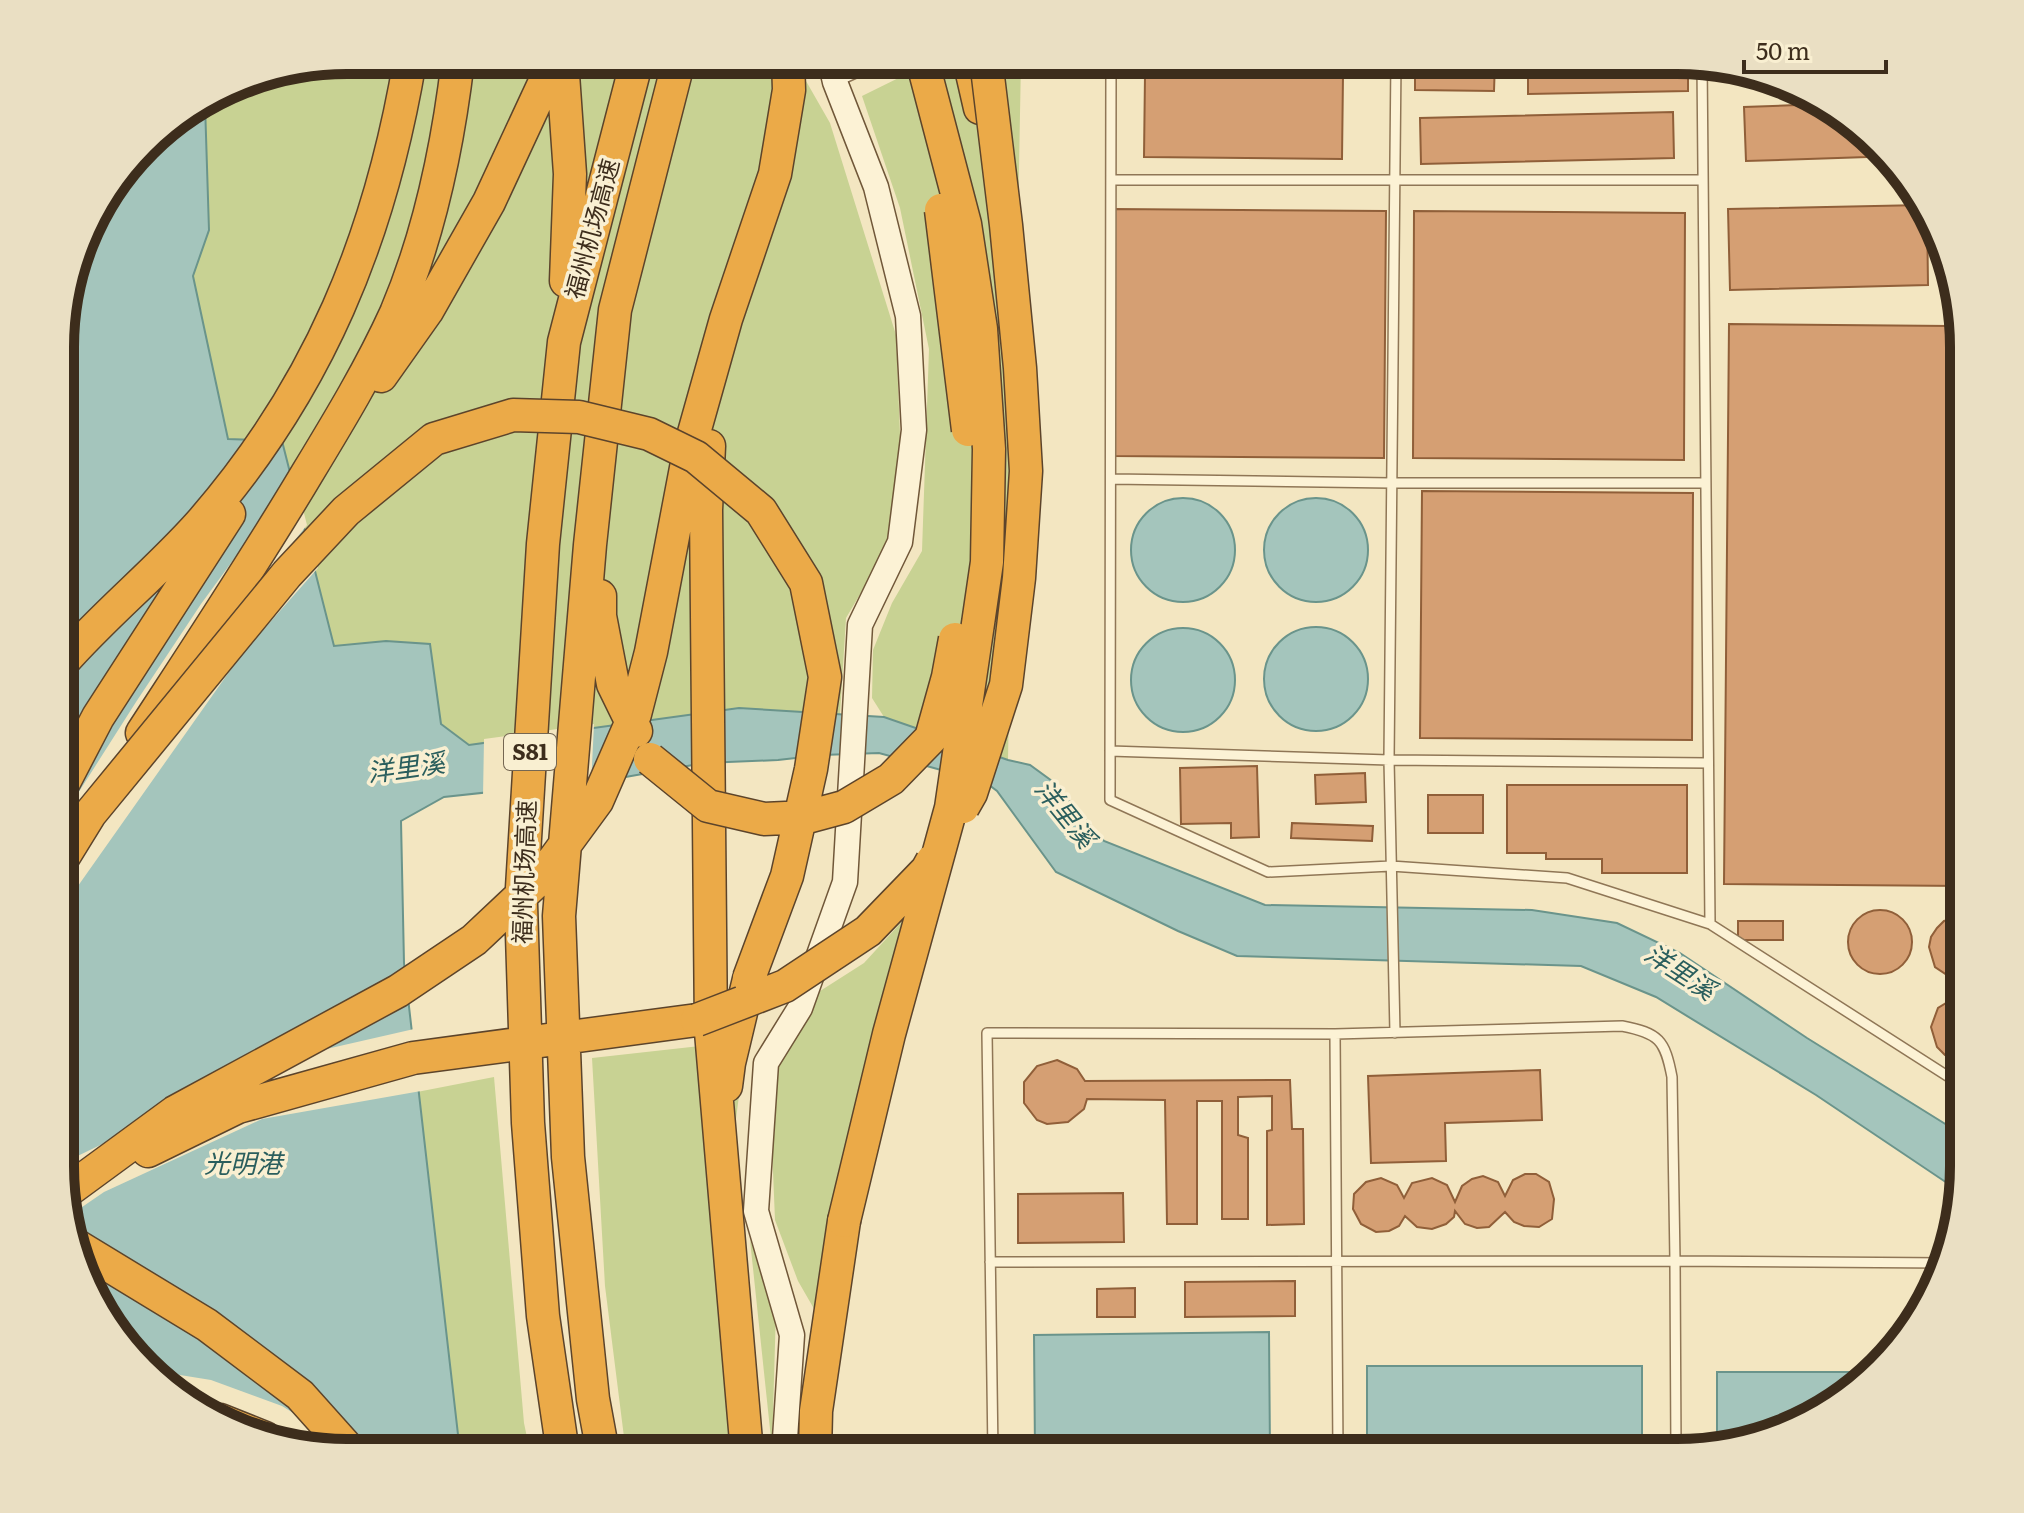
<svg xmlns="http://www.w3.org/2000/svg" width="2024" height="1513" font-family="Literata,'Noto Sans SC',serif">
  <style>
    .green { fill: #c8d293 }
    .water { fill: #a4c5bc; stroke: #6a948b; stroke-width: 2 }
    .pier { fill: #f3e6c1 }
    .building { fill: #d59f73; stroke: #905f39; stroke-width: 2 }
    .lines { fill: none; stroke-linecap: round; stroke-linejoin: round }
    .lane-casing { stroke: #8f7656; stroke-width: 12 }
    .secondary-casing { stroke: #705739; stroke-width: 27 }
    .highway-casing { stroke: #5c442b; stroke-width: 35 }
    .lane { stroke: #fcf2d5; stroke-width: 9 }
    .secondary { stroke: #fcf2d5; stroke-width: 24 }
    .highway { stroke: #ebaa48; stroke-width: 32 }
    .highway-bridge-casing { stroke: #5c442b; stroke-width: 35; stroke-linecap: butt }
    .highway-bridge { stroke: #ebaa48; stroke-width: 32 }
    .labels { text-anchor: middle; stroke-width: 7; stroke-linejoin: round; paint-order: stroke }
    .shield { fill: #f9efd1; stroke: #756752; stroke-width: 2 }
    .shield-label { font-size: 22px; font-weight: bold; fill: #3d2d1c }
    .street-label { font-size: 24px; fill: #3d2d1c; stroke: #f9efd1 }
    .water-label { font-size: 26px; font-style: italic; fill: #2a5e5d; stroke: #f9efd1 }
    .rim { fill: none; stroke: #3d2d1c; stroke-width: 10 }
  </style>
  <rect width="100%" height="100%" fill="#f3e6c1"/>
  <!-- green -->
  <path class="green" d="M347 60H794L830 123 896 335 902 483 885 552 846 618 840 714 739 708 469 745 441 724 430 644 386 641 334 646 282 442 228 439 193 276 209 230 205 104 254 75Z
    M935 60H1021L1008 760 884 717 872 698 873 650 892 603 922 551 929 349 900 208 862 96Z
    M908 915C868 1048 832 1175 817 1314L798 1281 775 1220 772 1147 778 1059 806 1000 864 963Z
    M700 1046 744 1057 722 1227 742 1453H626L605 1286 592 1058Z
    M494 1077 524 1423 530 1452H460L417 1092Z
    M750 1240 776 1309 772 1448Z"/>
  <!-- water -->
  <path class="water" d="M205 104 209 230 193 276 228 439 282 441 334 646 386 641 430 644 441 724 469 745 739 708 884 717 1008 760 1030 765 1052 781 1104 841 1265 905 1532 910 1617 923 1680 953 1807 1038 1963 1135 1962 1193 1816 1095 1656 997 1581 966 1237 956 1178 931 1056 872 997 791 985 782 879 753 822 755 778 760 704 763 620 778 444 797 401 821 404 963 460 1452H329L158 1382 90 1293 61 1185 63 309 98 204 158 131Z
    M1131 550a52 52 0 1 1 104 0a52 52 0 1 1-104 0Z
    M1264 550a52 52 0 1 1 104 0a52 52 0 1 1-104 0Z
    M1264 679a52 52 0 1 1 104 0a52 52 0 1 1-104 0Z
    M1131 680a52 52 0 1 1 104 0a52 52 0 1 1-104 0Z
    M1269 1332 1270 1453H1035L1034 1335Z
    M1367 1366H1642V1453H1367Z
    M1717 1372H1871L1804 1424 1717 1444Z"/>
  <!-- pier -->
  <path class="pier" d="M293 470 307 525 283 555 310 536 318 568 241 655 61 910V820L136 702 201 604 269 511Z
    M594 724 591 786 483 797 484 739Z
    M414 1029 421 1091 262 1119 104 1192 69 1216 61 1185V1164L274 1061Z
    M149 1370 211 1380 282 1406 356 1452H329L238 1431 158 1382Z"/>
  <!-- building -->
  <path class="building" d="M1415 60 1495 61 1494 91 1415 90Z
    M1528 61H1688V91L1528 94Z
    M1145 75H1343L1342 159 1144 157Z
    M1823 104 1866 131 1867 157 1746 161 1744 107Z
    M1673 112 1674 158 1421 164 1420 118Z
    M1923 205 1927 210 1928 285 1730 290 1728 209Z
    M1114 209 1386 211 1384 458 1113 456Z
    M1414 211 1685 213 1684 460 1413 458Z
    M1729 324 1949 326 1947 462 1964 463V886L1724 884Z
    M1422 491 1693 493 1692 740 1420 738Z
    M1257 766 1259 837 1231 838V823L1181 824 1180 768Z
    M1365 773 1366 802 1316 804 1315 775Z
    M1507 785H1687V873H1602V859H1546V853H1507Z
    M1428 795H1483V833H1428Z
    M1292 823 1373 826 1372 841 1291 838Z
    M1848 942a32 32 0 1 1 64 0a32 32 0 1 1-64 0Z
    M1964 916V980H1963L1953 979 1935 967 1929 947 1931 937 1937 928 1944 921Z
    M1738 921H1783V940H1738Z
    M1956 997H1963V1060L1945 1055 1937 1047 1931 1027 1938 1008Z
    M1057 1060 1077 1069 1085 1081 1290 1080 1292 1129H1303L1304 1224 1267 1225V1131L1272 1130V1096L1238 1097V1135L1248 1138V1219H1222V1101H1197V1224H1167L1165 1100 1087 1099 1084 1109 1068 1122 1047 1124 1037 1120 1024 1103V1082L1037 1066Z
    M1540 1070 1542 1120 1445 1123 1446 1161 1371 1163 1368 1076Z
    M1525 1174H1536L1549 1182 1554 1199 1552 1219 1539 1227 1524 1226 1514 1222 1505 1212 1489 1227 1477 1228 1465 1224 1455 1211 1454 1217 1446 1224 1432 1229 1417 1227 1405 1216 1399 1226 1389 1231 1376 1232 1361 1224 1353 1209 1354 1194 1366 1182 1381 1178 1397 1185 1404 1198 1412 1183 1432 1178 1447 1185 1455 1202 1462 1186 1472 1179 1483 1176 1498 1182 1505 1196 1513 1180Z
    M1123 1193 1124 1242 1018 1243V1194Z
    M1295 1281V1316L1185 1317V1282Z
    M1135 1288V1317H1097V1289Z"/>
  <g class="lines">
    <!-- lane casing -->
    <g class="lane-casing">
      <path id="lane" d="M1111 60 1110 800 1268 872 1391 866 1567 878 1710 924 1963 1086
        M1702 62 1710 924
        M838 81 884 60
        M1111 180H1703
        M1111 479 1391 483H1704
        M1110 751 1389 760 1708 763
        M1395 1033 1389 760 1396 60
        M1335 1034 1338 1453
        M990 1262 1675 1261 1676 1453
        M993 1453 987 1033 1335 1034 1622 1026C1659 1033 1665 1040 1672 1077L1675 1261 1945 1263"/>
    </g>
    <!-- secondary casing -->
    <g class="secondary-casing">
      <path id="secondary" d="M784 1453 792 1335 756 1211 766 1063 800 1008 845 882 860 625 900 542 914 430 908 316 876 187 835 82 830 60"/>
    </g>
    <!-- highway casing -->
    <g class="highway-casing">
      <path id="highway" d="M562 60 570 174 566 281
        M969 60 980 108
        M381 376 427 311 489 202 555 60
        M709 446 706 510 711 1032 747 1453
        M600 596V616L613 684 636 731
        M62 663C105 614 156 573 199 525 319 388 380 238 410 60
        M142 733C198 647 255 561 308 472 339 421 371 368 396 313 430 233 448 145 458 60
        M62 786 98 717 229 514
        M726 1086 729 1063 749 979
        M148 1151 238 1107 413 1058 697 1020
        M70 1189 175 1112 398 991 474 940 542 876 597 801 635 714 651 652 690 447 726 319 775 174 789 90 788 60
        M77 1246 207 1325 300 1395 351 1452
        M220 1420 265 1438
        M563 1453 543 1316 528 1123 521 904 543 544 564 342 637 60
        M603 1453 593 1399 568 1157 559 916 590 545 615 310 679 60
        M815 1453 816 1411 844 1221"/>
    </g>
    <!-- lane -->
    <use href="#lane" class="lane"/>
    <!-- secondary -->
    <use href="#secondary" class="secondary"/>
    <!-- highway -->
    <use href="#highway" class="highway"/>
    <!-- highway-bridge casing -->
    <g class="highway-bridge-casing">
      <path id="highway-bridge" d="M941 210 968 430
        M650 759 708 806 764 819 807 817 844 807 891 779 931 738 948 677 955 639
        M963 807 971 793 1006 685 1019 578 1026 471 1020 368 1006 225 986 60
        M61 861 90 814 287 574 346 511 434 439 513 415 579 417 649 434 696 457 761 511 806 583 825 677 811 769 787 876 749 978
        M697 1020 785 986 868 931 927 870 932 861
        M844 1221 889 1034 951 808 987 562 989 449 981 329 965 224 922 60"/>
    </g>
    <!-- highway-bridge -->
    <use href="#highway-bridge" class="highway-bridge"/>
  </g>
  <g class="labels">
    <!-- shield labels -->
    <rect class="shield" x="504" y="734" width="52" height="36" rx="6"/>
    <g class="shield-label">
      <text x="530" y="760">S81</text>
    </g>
    <!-- street labels -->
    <g class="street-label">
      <text transform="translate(593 229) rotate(-75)" y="8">福州机场高速</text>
      <text transform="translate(525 872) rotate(-88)" y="8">福州机场高速</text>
    </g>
    <!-- water labels -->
    <g class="water-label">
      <text transform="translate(406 768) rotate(-8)" y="9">洋里溪</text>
      <text transform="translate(1065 814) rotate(51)" y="9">洋里溪</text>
      <text transform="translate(1680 972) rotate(33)" y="9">洋里溪</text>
      <text x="243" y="1173">光明港</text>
    </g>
  </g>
  <!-- crop -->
  <path d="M0 0H2024V1513H0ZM347 74H1677A273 273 0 0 1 1950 347V1166A273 273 0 0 1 1677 1439H347A273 273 0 0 1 74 1166V347A273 273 0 0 1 347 74Z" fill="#eadfc3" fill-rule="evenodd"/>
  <path class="rim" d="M347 74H1677A273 273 0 0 1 1950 347V1166A273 273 0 0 1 1677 1439H347A273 273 0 0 1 74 1166V347A273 273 0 0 1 347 74Z"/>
  <!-- scale -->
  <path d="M1744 60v12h142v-12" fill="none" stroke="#3d2d1c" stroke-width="4"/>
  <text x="1756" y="60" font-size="24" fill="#3d2d1c" stroke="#f9efd1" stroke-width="6" paint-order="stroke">50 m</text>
</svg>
